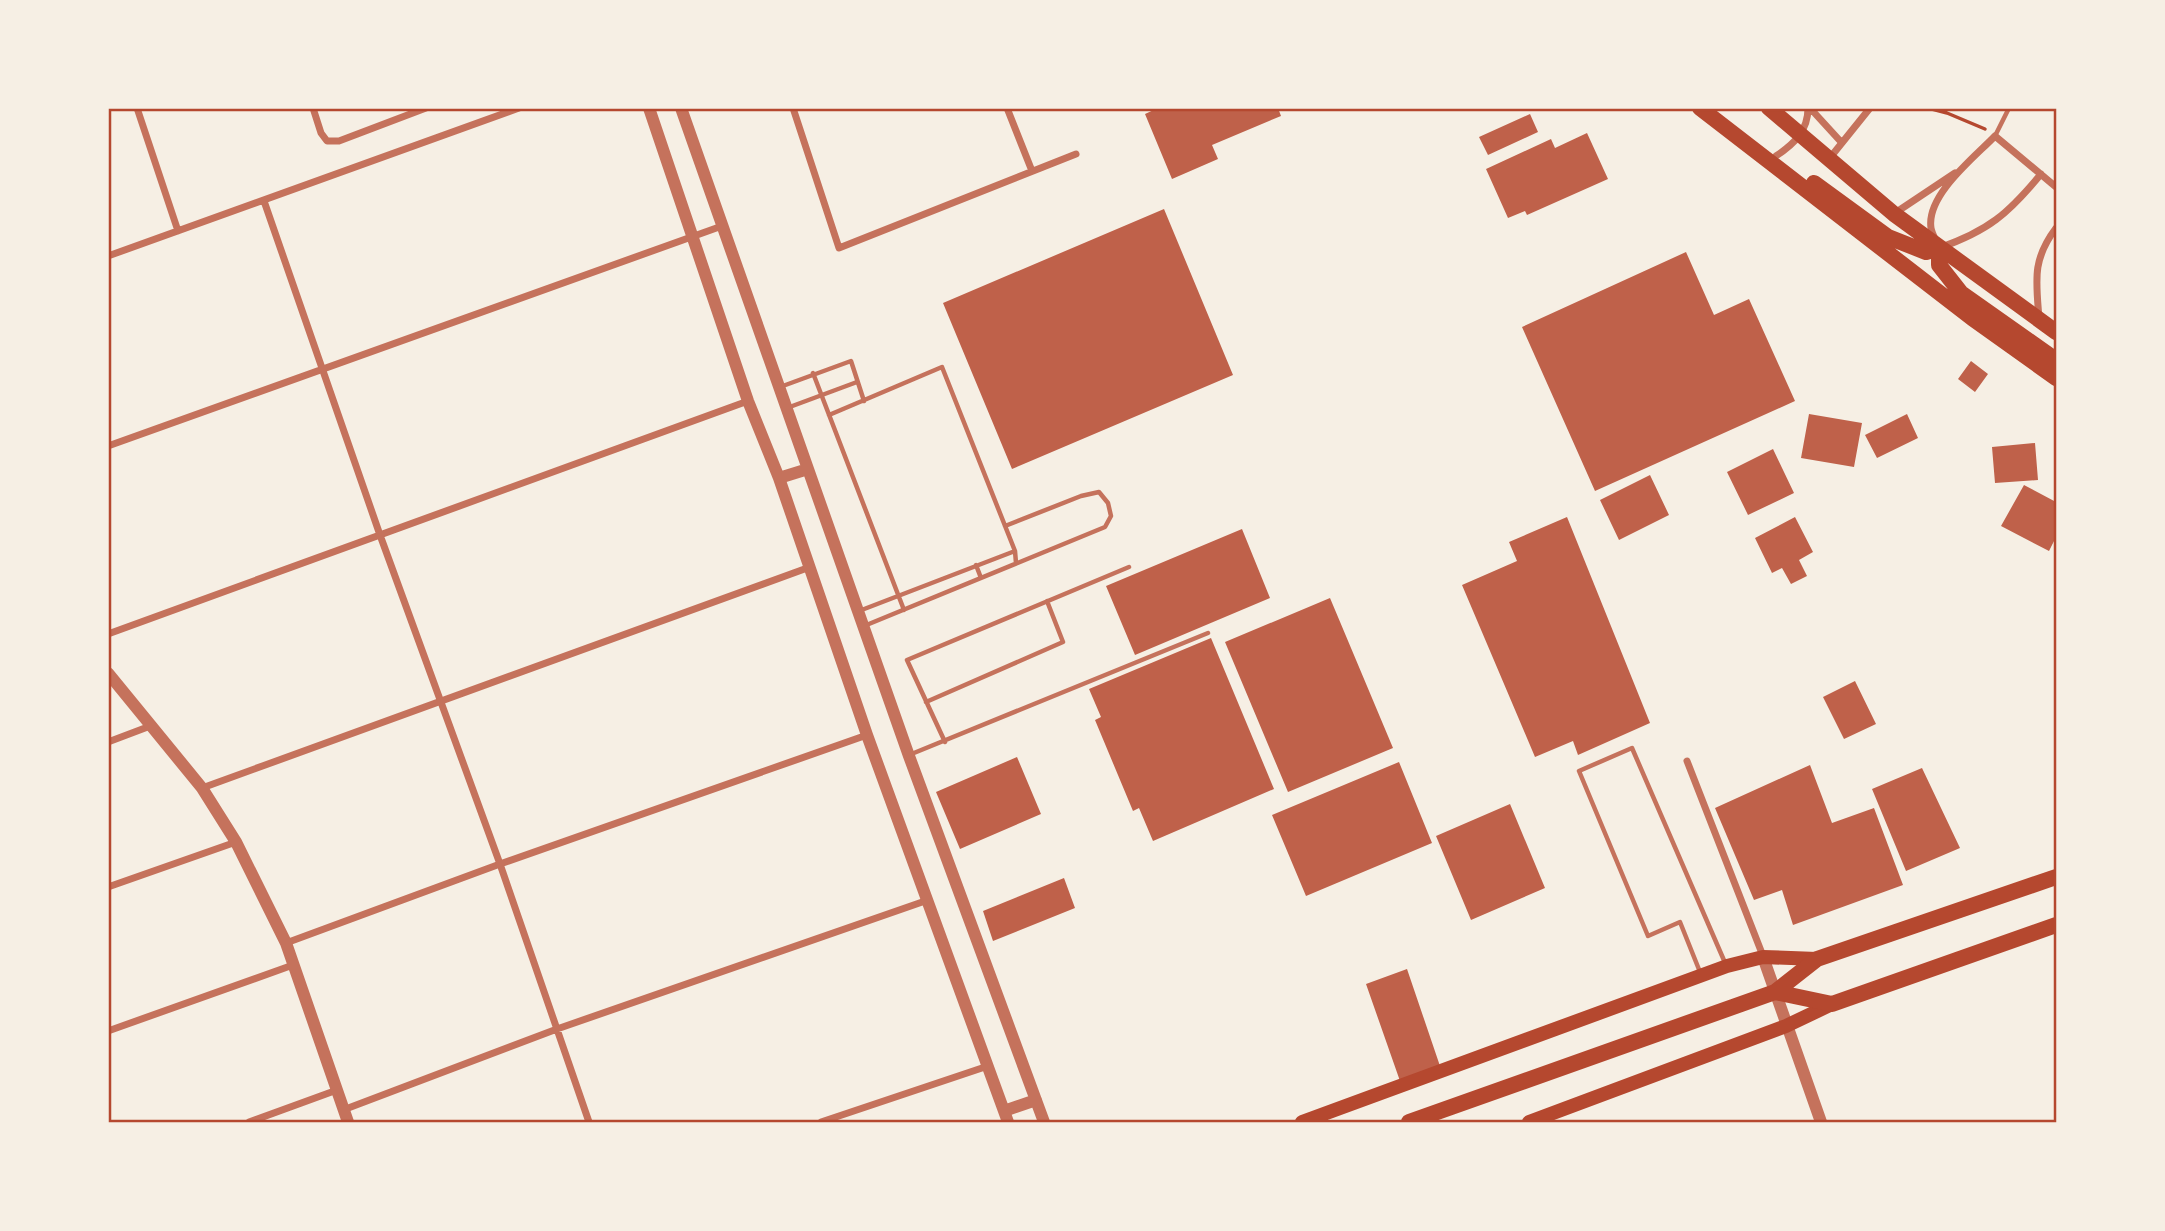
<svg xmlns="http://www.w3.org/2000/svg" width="2165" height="1231" font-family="'Titillium Web',sans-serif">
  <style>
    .building { fill: #bf614a }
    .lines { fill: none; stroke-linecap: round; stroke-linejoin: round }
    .path { stroke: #b5482f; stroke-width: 3.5 }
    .service { stroke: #c5725c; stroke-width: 4.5 }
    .minor { stroke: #c5725c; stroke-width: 7 }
    .tertiary { stroke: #c5725c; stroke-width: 12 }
    .primary { stroke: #b5482f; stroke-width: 14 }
    .trunk { stroke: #b5482f; stroke-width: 16 }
    .neatline { fill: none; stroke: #b5482f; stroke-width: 2.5 }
  </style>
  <rect width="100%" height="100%" fill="#f6efe4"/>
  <!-- building -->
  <path class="building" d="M1158 108H1278L1281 116 1212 145 1218 159 1172 179 1145 114Z
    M1530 114 1538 132 1488 155 1479 137Z
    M1587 133 1608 179 1527 215 1525 211 1508 218 1486 169 1551 139 1555 148Z
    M1164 209 1233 375 1012 469 943 303Z
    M1686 252 1714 315 1749 299 1795 401 1595 491 1522 327Z
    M1971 361 1988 374 1975 392 1958 379Z
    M1809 414 1862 423 1854 467 1801 458Z
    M1907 414 1918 438 1877 458 1865 435Z
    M2035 443 2038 480 1995 483 1992 447Z
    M1773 449 1794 493 1748 515 1727 472Z
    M1650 475 1669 515 1619 540 1600 500Z
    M2024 485 2056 502V537L2049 551 2001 526Z
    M1567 517 1650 723 1578 755 1573 741 1535 757 1462 585 1517 561 1509 542Z
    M1795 517 1813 552 1799 560 1807 576 1791 584 1782 568 1772 573 1755 538Z
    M1242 529 1270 598 1135 655 1106 586Z
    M1330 598 1393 748 1288 792 1225 642Z
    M1211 638 1274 789 1153 841 1139 808 1133 811 1095 720 1101 717 1089 689Z
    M1855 681 1876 724 1844 739 1823 697Z
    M1017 757 1041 814 960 849 936 792Z
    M1399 762 1432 843 1306 896 1272 815Z
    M1810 765 1832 823 1874 808 1903 885 1793 925 1782 890 1754 900 1715 808Z
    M1922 768 1960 848 1906 871 1872 789Z
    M1510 804 1545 888 1471 920 1436 836Z
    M1064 878 1075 908 993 941 983 911Z
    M1407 969 1440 1066 1400 1081 1366 984Z"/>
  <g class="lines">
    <!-- path -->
    <path class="path" d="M1928 108 1947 113 1985 129"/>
    <!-- service -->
    <path class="service" d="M1995 136 2009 108
      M813 373 904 610
      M780 387 851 361 864 401
      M787 408 857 382
      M829 415 942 367 1015 551 1016 563
      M976 565 981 578
      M859 611 1015 551
      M864 626 1105 527 1111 516 1108 503 1099 492 1081 496 1005 526
      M926 702 1063 642 1047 601
      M945 742 907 660 1129 567
      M909 755 1208 633
      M1700 972 1680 922 1648 936 1579 771 1632 748 1726 965"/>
    <!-- minor -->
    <path class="minor" d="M137 108 178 231
      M313 108 321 133 327 141H339L426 108
      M793 108 839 248 1076 154
      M1007 108 1032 171
      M1810 108 1842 143
      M1776 156C1794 144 1808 131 1808 108
      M1829 159 1870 108
      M2041 174C2008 214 1988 231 1939 248 1937 242 1932 234 1931 228 1926 195 1975 157 1995 136L2056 187
      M264 201 380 535 500 864 589 1122
      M1895 213 1955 173
      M108 256 519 108
      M2039 318C2036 280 2032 260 2056 228
      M108 446 722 226
      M108 634 748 401
      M108 742 153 725
      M1687 761 1763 956
      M202 788 810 567
      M108 887 236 842
      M286 943 500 864 867 735
      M108 1031 293 965
      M343 1110 557 1029 928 900
      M249 1122 337 1090
      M821 1122 988 1066"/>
    <!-- tertiary -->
    <path class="tertiary" d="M649 108 748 401 779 478 867 735 1008 1122
      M681 108 909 756 1044 1122
      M779 478 808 469
      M108 673 202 788 236 842 286 943 348 1122
      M1763 957 1821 1122
      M1004 1111 1036 1100"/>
    <!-- primary -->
    <path class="primary" d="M1302 1122 1727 966 1763 957 1817 959
      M1529 1122 1786 1026 1832 1004"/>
    <!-- trunk -->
    <path class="trunk" d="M1700 108 1972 318 2056 378
      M1769 108 1894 214 2056 332
      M1814 183 1888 237 1926 252 1939 248V265L1961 293 2056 360
      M1775 992 1832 1004 2056 925
      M1409 1122 1775 992 1817 959 2056 877"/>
  </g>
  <!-- border -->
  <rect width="2165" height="1231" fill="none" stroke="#f6efe4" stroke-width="220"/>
  <rect x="110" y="110" width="1945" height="1011" class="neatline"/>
</svg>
